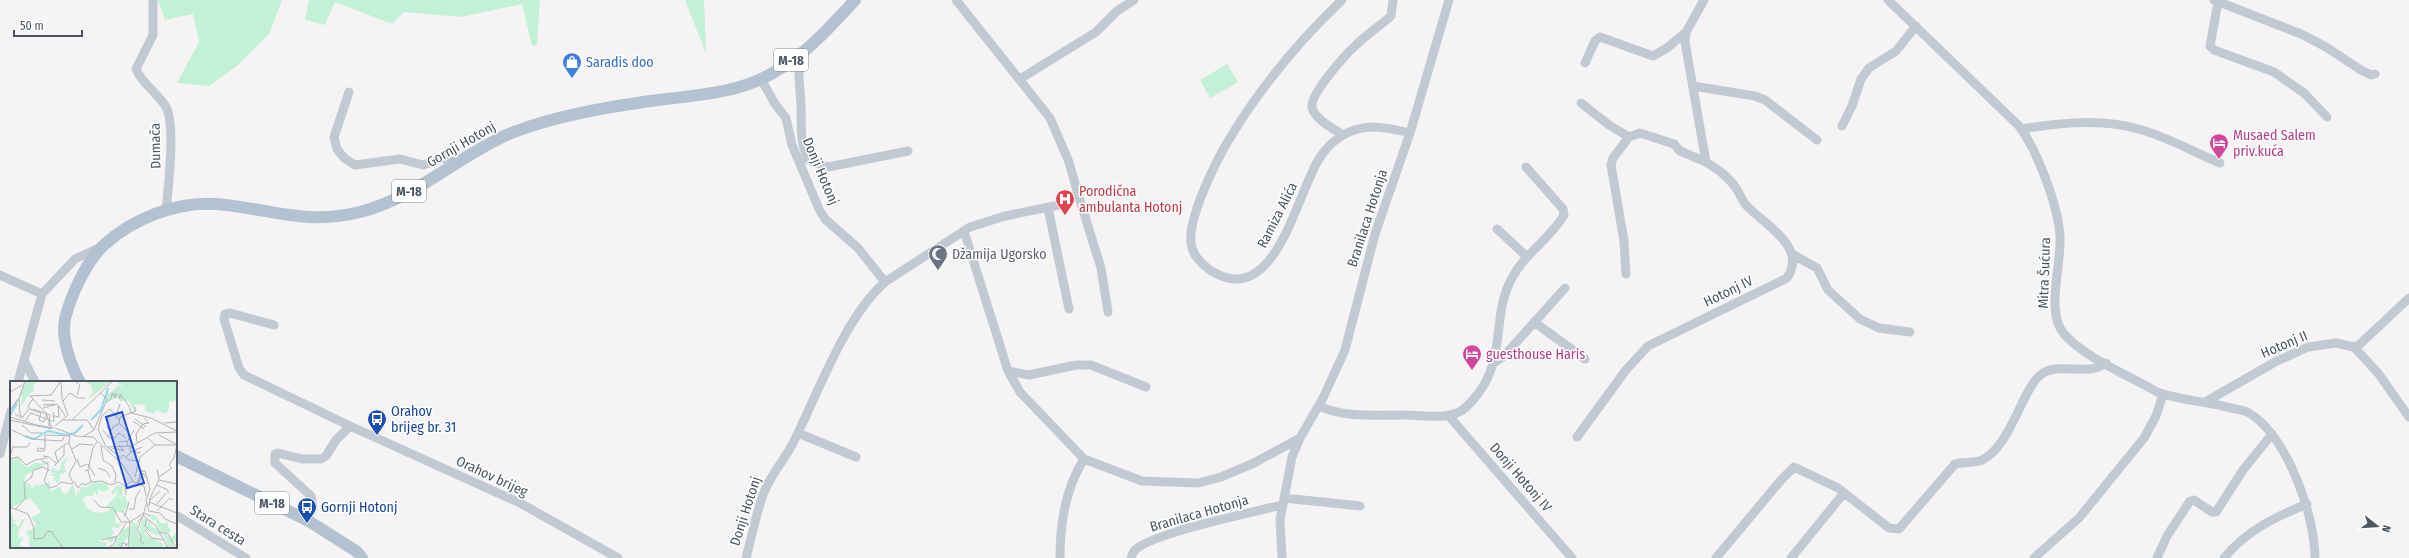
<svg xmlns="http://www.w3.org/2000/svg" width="2409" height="558" font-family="'Fira Sans Condensed',sans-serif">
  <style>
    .green { fill: #c3f1d5 }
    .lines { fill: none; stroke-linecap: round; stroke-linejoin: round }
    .minor { stroke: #c1cad2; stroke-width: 9 }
    .major { stroke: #b3c2d1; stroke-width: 12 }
    .labels { text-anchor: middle; stroke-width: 3; stroke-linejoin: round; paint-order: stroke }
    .shield { fill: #fff; stroke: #808990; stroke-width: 1 }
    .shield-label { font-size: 13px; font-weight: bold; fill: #4a5661 }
    .shop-label { font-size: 14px; fill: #366cbe; stroke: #fff; text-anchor: start }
    .hotel-label { font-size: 14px; fill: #b23c85; stroke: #fff; text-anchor: start }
    .street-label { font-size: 14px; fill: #4a5661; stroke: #fff }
    .health-label { font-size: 14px; fill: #be3a42; stroke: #fff; text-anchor: start }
    .worship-label { font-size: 14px; fill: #5b616d; stroke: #fff; text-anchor: start }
    .transit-label { font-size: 14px; fill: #164399; stroke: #fff; text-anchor: start }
    .inset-river { fill: none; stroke: #90daee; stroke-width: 2 }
    .inset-road { fill: none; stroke: #b1b4b9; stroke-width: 1 }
    .view { fill: #1d4ed8; fill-opacity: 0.15; stroke: #1d4ed8; stroke-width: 2 }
    .inset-edge { fill: none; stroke: #4a5661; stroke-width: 2 }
  </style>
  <rect width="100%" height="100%" fill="#f5f3f3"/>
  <!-- green -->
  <path class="green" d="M158 0H282L269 34 238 65 209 86 177 83 199 42 193 14 165 20Z
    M309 0H540L537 45 532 46 522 4 461 17 404 12 392 24 335 2 325 25 305 20Z
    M685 0H704L706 53Z
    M1227 64 1238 82 1210 98 1200 80Z"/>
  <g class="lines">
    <!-- minor -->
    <path class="minor" d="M153 0V35L136 69C141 83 158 93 166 107 176 125 168 189 166 211
      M1342 0C1297 43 1255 94 1224 148 1212 170 1188 219 1191 243 1192 254 1201 264 1210 270 1275 312 1296 195 1319 159 1324 151 1332 142 1340 137 1363 122 1386 127 1410 133
      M1888 0 2019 126C2037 150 2058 205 2060 236 2062 264 2045 312 2064 334 2085 358 2130 376 2157 392 2181 401 2207 401 2231 408 2237 409 2244 410 2249 413 2287 436 2315 515 2315 558
      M2214 0 2301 34 2326 47 2361 70 2371 75 2375 74
      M2218 2 2210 46 2214 50 2274 72 2304 93 2327 117
      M799 55C798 72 800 88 801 105 802 128 799 138 808 160L828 167 908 151
      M1585 63 1595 41 1600 37 1653 56 1667 48 1686 32
      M761 79 775 104 786 118 792 145 819 209 825 219 858 248 885 282
      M1020 79 1096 32 1117 11 1134 0
      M1693 86 1755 96 1765 100 1817 140
      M349 92 334 137 337 149 344 158 355 165 400 159 423 165 446 157 455 164
      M1581 103 1609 125 1629 137
      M1842 126 1852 106 1861 79 1869 68 1896 51 1916 26
      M2021 129C2059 123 2101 118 2138 129 2166 136 2193 152 2220 163
      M1343 135C1334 129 1314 119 1312 107 1310 94 1346 54 1356 45 1367 34 1380 26 1391 16L1393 0
      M1078 194 1101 268 1108 312
      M1048 208 1069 309
      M1497 229 1526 256
      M964 231 1008 371 1020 392 1084 459 1142 481 1198 483 1221 477 1254 463 1300 438
      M1792 254 1817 268 1828 290 1860 319 1879 328 1910 332
      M1626 274 1624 241 1611 165 1613 158 1629 137 1640 133 1674 144 1680 151 1706 162
      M0 275 42 294
      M1534 322 1585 359
      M274 325 230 313 225 314 224 319 239 368 244 375 350 426 520 503 618 558
      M2354 347 2378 373 2409 417
      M24 360 35 382
      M1494 363 1504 356 1565 288
      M1008 371 1029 375 1076 365H1091L1146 387
      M18 382 42 294 75 259 101 247
      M2207 401 2275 362 2308 347 2336 343 2354 347 2359 345 2409 298
      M1319 406C1345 418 1377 415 1405 415 1422 415 1441 419 1457 413 1465 410 1471 402 1477 395 1507 357 1491 316 1512 278 1525 253 1550 239 1564 215L1563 209 1526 167
      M1448 415 1572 558
      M798 433 856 457
      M1577 437 1626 370 1648 346 1787 278C1808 247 1765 225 1747 206 1742 201 1740 194 1736 188 1728 176 1717 169 1706 162L1685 42 1686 32 1704 0
      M0 454 11 411
      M1284 498 1360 506
      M176 515 246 558
      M307 520 313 507 311 496 275 463V454L278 453 302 459H321L326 456 336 440 350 426
      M746 558C752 536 756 512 765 490 772 473 785 459 793 443 818 394 844 318 885 282L970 227 1005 216 1059 205 1078 194 1069 162 1050 118 956 0
      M1060 558C1060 524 1066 487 1084 459
      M1131 558C1132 556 1133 552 1135 550 1152 533 1254 512 1282 505
      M1282 558 1280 520 1292 457 1300 438 1323 398 1345 350 1375 234 1410 133 1449 0
      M1716 558 1781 480 1794 467 1838 488 1889 528 1899 529 1955 464C1964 461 1974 464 1982 460 2011 447 2023 385 2043 373 2063 362 2087 377 2106 363
      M1791 558 1844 493
      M2034 558 2079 518 2144 438 2156 416 2163 394
      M2157 558 2167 536 2190 501 2194 500 2212 512H2216L2243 470 2272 434
      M2224 558C2246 531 2275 517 2307 504"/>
    <!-- major -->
    <path class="major" d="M80 382C75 375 73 367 70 360 60 330 63 318 75 290 82 274 91 257 104 245 132 219 177 201 216 204 268 208 306 226 360 212 416 198 459 155 511 133 558 115 608 107 658 100 689 96 724 94 754 82 795 66 826 32 855 0
      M176 456 307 520 356 551 362 558"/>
  </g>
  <!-- icons -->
  <defs>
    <g id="shop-pin" transform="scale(1)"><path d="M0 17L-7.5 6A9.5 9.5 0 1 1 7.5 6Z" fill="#3f7fe0" stroke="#fff"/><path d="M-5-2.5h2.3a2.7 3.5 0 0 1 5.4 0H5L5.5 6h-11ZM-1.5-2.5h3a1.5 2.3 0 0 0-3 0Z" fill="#fff"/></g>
    <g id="hotel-pin" transform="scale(1)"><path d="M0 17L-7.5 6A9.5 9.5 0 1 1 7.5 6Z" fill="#d1479c" stroke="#fff"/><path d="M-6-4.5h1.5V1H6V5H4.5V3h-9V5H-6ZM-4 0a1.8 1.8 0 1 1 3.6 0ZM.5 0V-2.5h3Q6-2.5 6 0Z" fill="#fff"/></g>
    <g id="hospital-pin" transform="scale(1)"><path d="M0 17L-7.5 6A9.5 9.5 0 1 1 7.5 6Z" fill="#e0444e" stroke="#fff"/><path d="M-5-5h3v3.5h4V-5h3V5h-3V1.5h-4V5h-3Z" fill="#fff"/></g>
    <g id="mosque-pin" transform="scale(1)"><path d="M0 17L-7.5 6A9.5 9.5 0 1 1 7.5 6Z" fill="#6b7280" stroke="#fff"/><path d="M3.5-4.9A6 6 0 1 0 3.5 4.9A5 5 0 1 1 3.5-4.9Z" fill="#fff"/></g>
    <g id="bus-pin" transform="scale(1)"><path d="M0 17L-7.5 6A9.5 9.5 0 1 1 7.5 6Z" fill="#1a4fb4" stroke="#fff"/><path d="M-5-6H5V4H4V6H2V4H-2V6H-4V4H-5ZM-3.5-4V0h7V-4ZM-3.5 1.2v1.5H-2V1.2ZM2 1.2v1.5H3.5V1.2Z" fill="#fff"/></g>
  </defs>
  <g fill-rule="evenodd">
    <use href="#shop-pin" x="572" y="62"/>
    <use href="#hotel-pin" x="2219" y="143"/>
    <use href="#hospital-pin" x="1065" y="199"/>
    <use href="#mosque-pin" x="938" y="254"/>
    <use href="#hotel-pin" x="1472" y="354"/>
    <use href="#bus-pin" x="377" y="419"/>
    <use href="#bus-pin" x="307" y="507"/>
  </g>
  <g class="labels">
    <!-- shield labels -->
    <g class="shield">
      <rect x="774" y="49" width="34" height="22" rx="3"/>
      <rect x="392" y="180" width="34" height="22" rx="3"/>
      <rect x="255" y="492" width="34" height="22" rx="3"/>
    </g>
    <g class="shield-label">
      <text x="791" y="65">M-18</text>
      <text x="409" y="196">M-18</text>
      <text x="272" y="508">M-18</text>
    </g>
    <!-- shop labels -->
    <g class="shop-label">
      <text x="586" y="67">Saradis doo</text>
    </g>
    <!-- hotel labels -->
    <g class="hotel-label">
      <text x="2233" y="140">Musaed Salem<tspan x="2233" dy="16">priv.kuća</tspan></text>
      <text x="1486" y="359">guesthouse Haris</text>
    </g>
    <!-- street labels -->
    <g class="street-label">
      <text transform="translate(461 144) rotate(-30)" y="5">Gornji Hotonj</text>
      <text transform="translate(155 146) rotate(-91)" y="5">Dumača</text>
      <text transform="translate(821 171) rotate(67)" y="5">Donji Hotonj</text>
      <text transform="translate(1277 215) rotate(-63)" y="5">Ramiza Alića</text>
      <text transform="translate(1367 218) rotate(-72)" y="5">Branilaca Hotonja</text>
      <text transform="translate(2044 273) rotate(-88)" y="5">Mitra Šućura</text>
      <text transform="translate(1728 291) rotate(-26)" y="5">Hotonj IV</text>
      <text transform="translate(2284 344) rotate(-23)" y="5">Hotonj II</text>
      <text transform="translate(492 476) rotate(25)" y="5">Orahov brijeg</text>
      <text transform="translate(1521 477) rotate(49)" y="5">Donji Hotonj IV</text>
      <text transform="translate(745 511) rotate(-72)" y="5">Donji Hotonj</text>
      <text transform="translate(1199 513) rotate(-16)" y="5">Branilaca Hotonja</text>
      <text transform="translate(218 525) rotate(32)" y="5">Stara cesta</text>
    </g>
    <!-- health labels -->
    <g class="health-label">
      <text x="1079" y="196">Porodična<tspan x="1079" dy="16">ambulanta Hotonj</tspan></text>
    </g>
    <!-- worship labels -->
    <g class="worship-label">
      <text x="952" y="259">Džamija Ugorsko</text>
    </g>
    <!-- transit labels -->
    <g class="transit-label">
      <text x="391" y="416">Orahov<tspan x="391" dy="16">brijeg br. 31</tspan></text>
      <text x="321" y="512">Gornji Hotonj</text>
    </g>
  </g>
  <!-- overview -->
  <g transform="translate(10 381)">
    <rect width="167" height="167" fill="#f5f3f3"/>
    <path d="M16 0H27L23 5 24 10 19 13 20 16H17L11 26 12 15 9 14ZM74 0H102L77 19 83 11 80 3ZM106 0H167V19L159 21V28L155 33 147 29 143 33 135 30 136 24 125 23 124 31 120 21 114 19 111 21 108 16 98 20 95 18 92 22 98 10 100 12 108 4 116 9ZM58 75 57 79 54 83 57 94 54 90V93L51 92 49 102 45 101 46 98 44 100H42L45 95H41L39 94 47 92H42L41 89 44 86 46 90 50 89 51 83ZM9 76 12 83 18 86 27 81 30 83 38 80 40 81 16 94 14 100 18 103 19 101 22 107 29 101 27 105 40 101V111L51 105V110L56 114 63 103 66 117 68 108 69 112 72 105 76 107 84 101 97 102 99 109 93 111 88 108V115L84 110 83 115H77L72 118 77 127 84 131 95 132 101 128V125L97 127V124L106 115 108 108 103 114 101 112 107 104 112 105 113 113 109 116 112 120 110 116 115 115 118 123 114 131H106L105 142 112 143 108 148 101 145 104 152 101 155 108 157 113 148 122 145 121 140 127 143 130 139 126 149 131 160 129 149 134 137 137 138 142 143 141 145 152 152 149 155 138 150V139L134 153 154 163 151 167H119L118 156 113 161V167H98L106 163V159L103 158V161H99L97 157 88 160 97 162 96 167H20L19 156 14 152 19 155 16 150 22 149 26 143 21 137 31 131 20 117 0 127V80ZM3 132 2 138 7 140 3 141 9 146 11 139 15 138 8 151 9 158 12 156 13 158 9 164 15 167H0V134ZM138 133 147 135 150 142H158V146L161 149 158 153 149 149 145 138 143 140ZM167 151V163L163 159V167H152L158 164 152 153 161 156Z" fill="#c3f1d5"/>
    <path class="inset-river" d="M0 34 7 23M81 39 91 29 98 7M15 55 24 58 38 50 56 54 65 52 73 44"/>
    <path class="inset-road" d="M65 0 70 4 67 14M0 11 12 4M9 18 10 34 13 36M32 19 45 20M53 20 60 12 68 17H75M96 22 101 18 102 12 105 17V12L110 18V13L119 25 121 32M33 24 45 23M48 24 56 36M33 27 48 23M1 28 8 18M20 28 31 32 29 39 34 41 37 33M20 28 18 25 23 18M23 28 40 34 39 45M0 30 9 18 15 0M121 32 141 37 167 50M5 33 12 37 19 28M44 35 49 36 48 25M106 35 110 23M0 36 26 44 44 47M98 37 97 46 100 51M125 38 136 46M0 39 18 43M53 39H77L84 49M62 39 103 0M15 40 21 32 39 39M40 40H44L43 31M123 40 134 48M154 42 167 41M18 43 42 48M110 43 119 52M12 44 21 52H32M45 45 58 34 52 18 51 0M41 46 36 32 20 15 41 14 51 0M45 47 66 55 83 56 113 84 124 102 128 101 131 90H135L140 108 136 119 139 130 150 132 155 138 167 143M2 49 21 58 52 60 54 56M93 49 99 57H104L109 52 116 57M60 54 59 62 66 80 59 93 62 100M149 54 167 64 164 77 159 84 162 87 149 96M74 55 84 49 96 21 97 18 90 12M98 56 103 46 109 43 110 36 126 30 125 26M138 57 145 64H167M109 61 116 60 118 65M117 61 124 49M127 61 126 53 133 43 139 42 134 37M91 65 93 79 102 85 106 94 105 101M96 66 88 48 92 35 100 28 109 39M97 66 122 65 145 52 167 51M97 66 110 76M121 66 127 72 131 71M35 68 28 67 27 70H34L35 68V54L60 55M62 68 70 63 83 64M101 69 104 67 114 70 109 64M121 71 132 66M0 75 3 66H17L20 62M33 75 39 76 47 83M116 76 121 71 119 65M0 78 8 76 16 84 25 79 37 77M67 78 70 86 77 83M31 79 38 83V89M108 80 113 74 119 79 130 80M48 82 45 71 53 65M78 83 85 95M44 85 54 74V64L59 62M88 87 96 90 100 96M38 89 34 100 40 107 47 105 51 101 62 103 63 100M78 89 81 101M75 90 78 89 83 67 87 61M125 96 130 76 145 64M149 99 167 103M64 100 68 107 72 102 75 104 81 101M81 101 92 100 101 104 109 101 119 108M128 103 133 92 137 98M128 103 134 105 136 115M147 104 158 109V112M116 114 115 104 122 100M84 119 90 126 103 127 111 141H120M140 119 150 110M139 121 167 132M147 123 156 112M139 125 140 117 149 99 147 88M0 126 18 133 24 147V158L33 157 37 151 41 150 53 167M119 128H124L126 116 130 109M5 129 15 117 14 102 21 97 24 89 33 86 40 90M112 130 120 141M147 130 160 117 163 119M133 134 146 145 158 167M115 135 119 121M133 135 127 149 131 156 130 160 134 163M127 141 133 135 136 123M135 150 142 157 153 159M135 150 138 147 135 145 137 138M150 151 158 153 166 167M92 159 108 155 116 142M99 166 105 162 106 156M111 167 112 162H115L116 165 117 162M118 167 120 141 134 132 140 135"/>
    <path class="view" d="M112 31 134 102 117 107 96 36Z"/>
    <rect width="167" height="167" class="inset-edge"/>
  </g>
  <!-- north arrow -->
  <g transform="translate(2377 526) rotate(107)" stroke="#ffffff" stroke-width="3" paint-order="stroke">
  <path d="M0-3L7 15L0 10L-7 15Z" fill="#4a5661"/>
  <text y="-6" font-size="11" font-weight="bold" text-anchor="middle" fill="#4a5661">N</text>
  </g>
  <!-- scale -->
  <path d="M14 30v6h68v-6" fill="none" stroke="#4a5661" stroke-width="2"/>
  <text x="20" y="30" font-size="12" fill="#4a5661" stroke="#ffffff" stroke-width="3" paint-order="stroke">50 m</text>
</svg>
